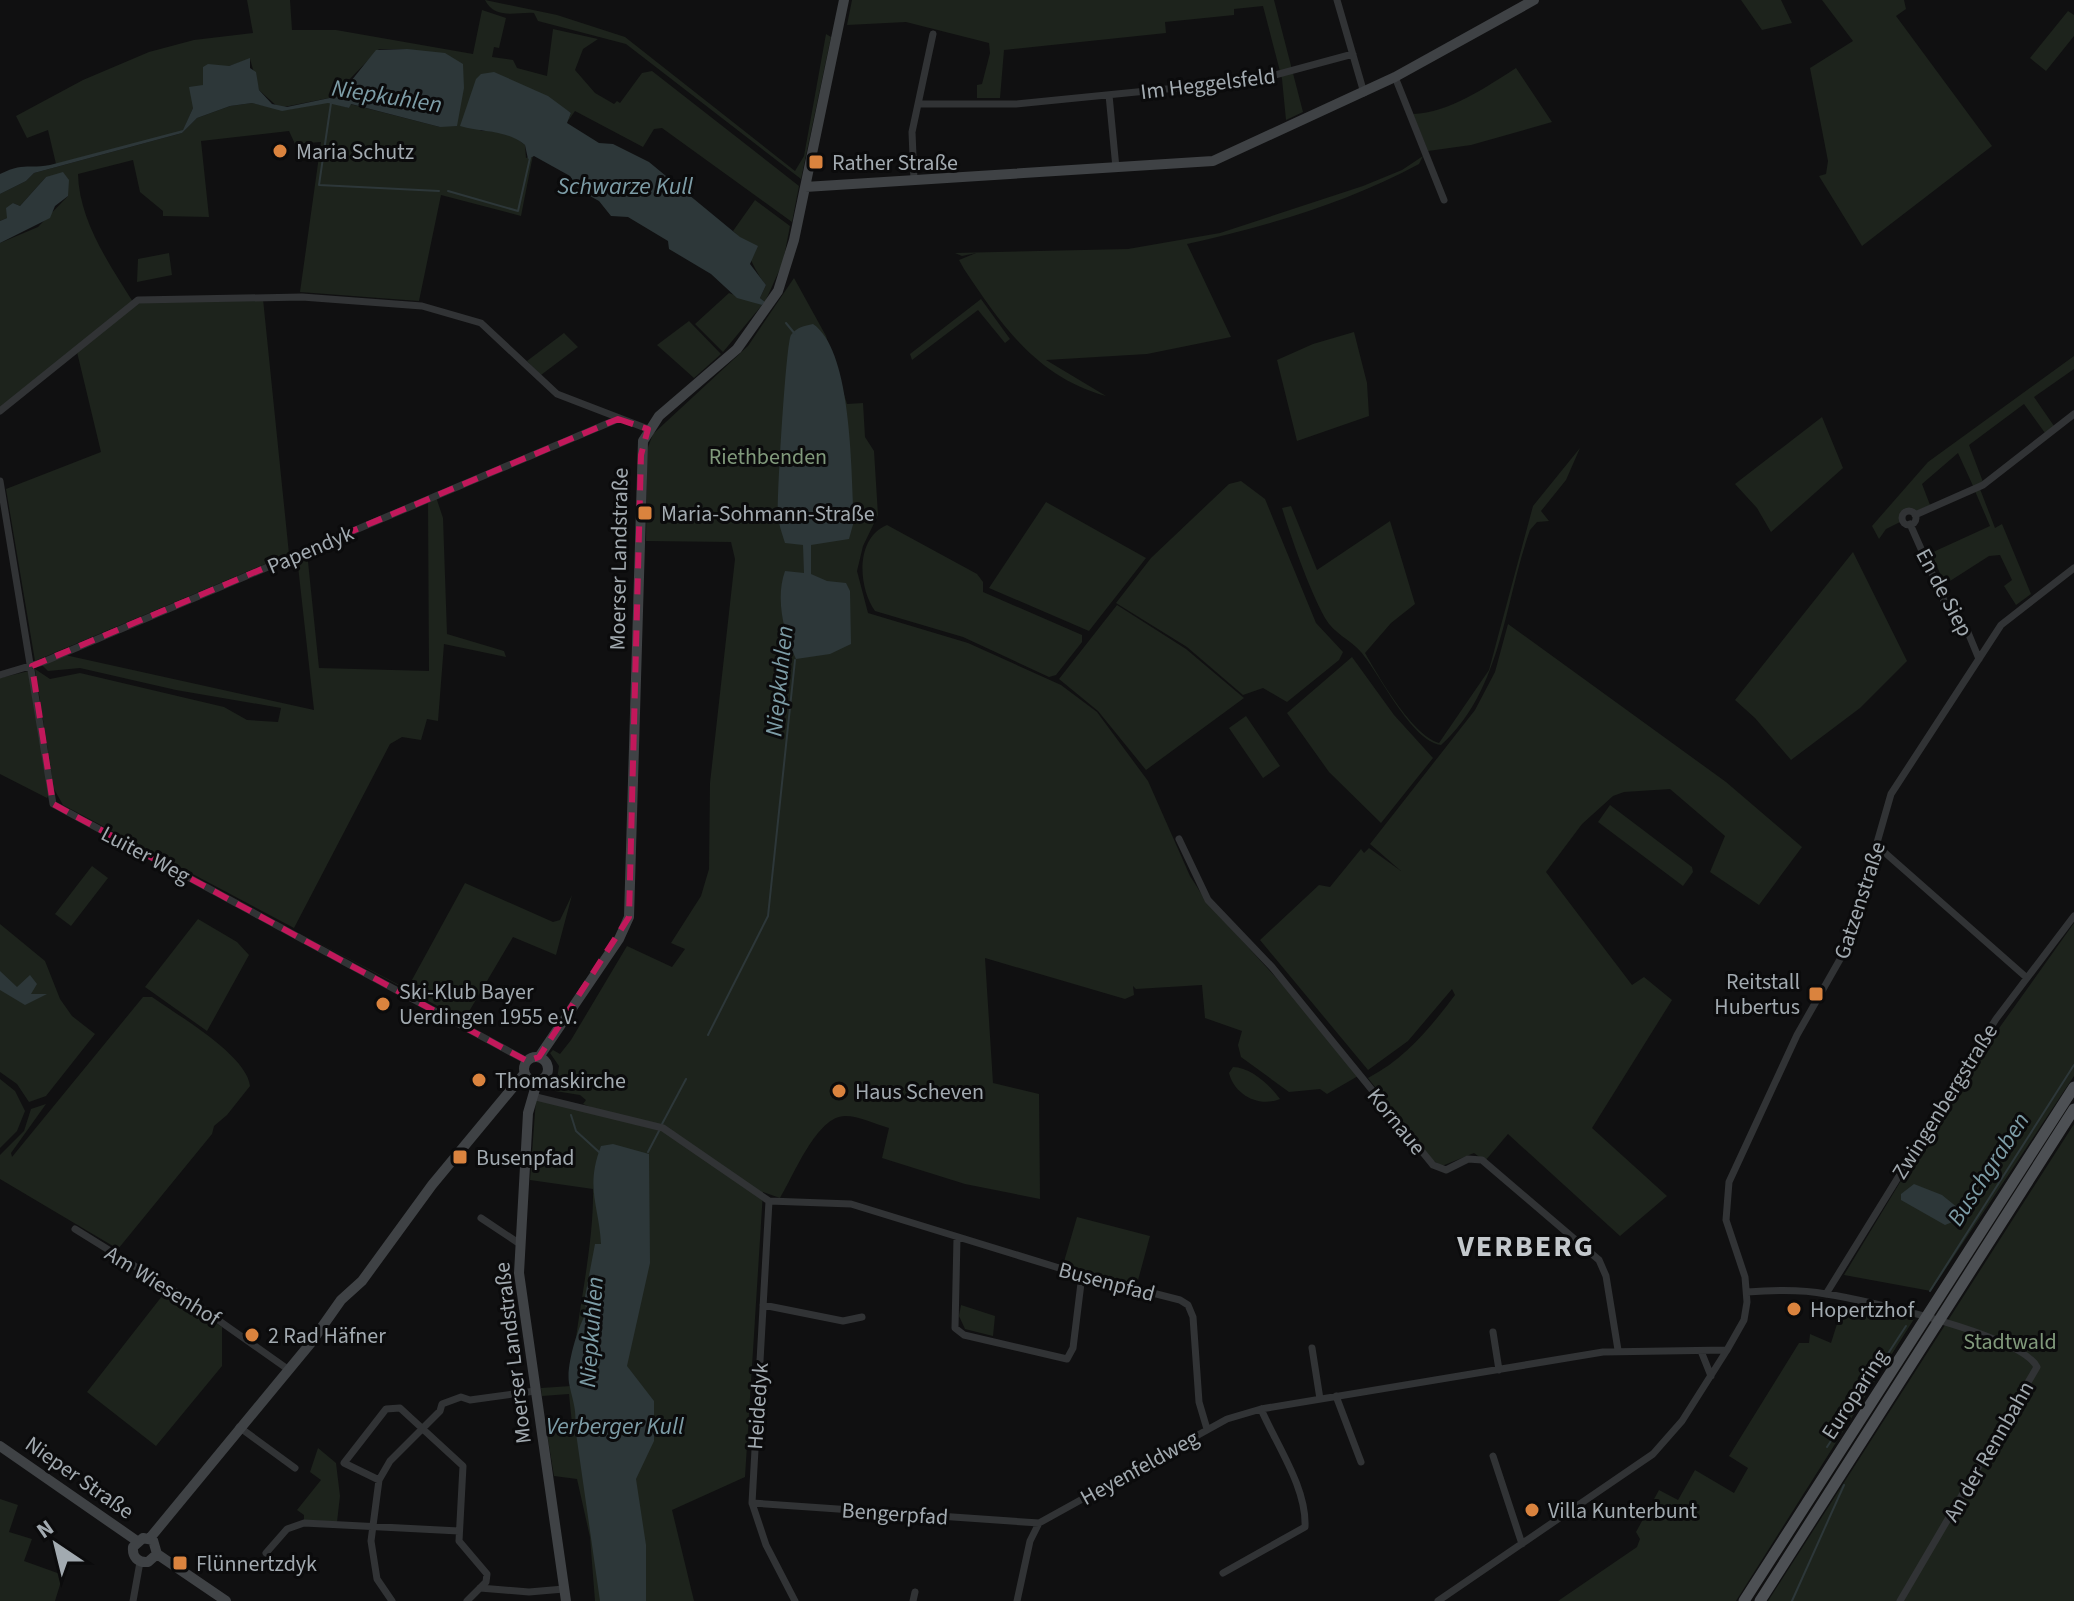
<svg xmlns="http://www.w3.org/2000/svg" width="2074" height="1601" font-family="'Source Sans 3',sans-serif">
  <style>
    .green { fill: #1d231c }
    .water { fill: #2d3739 }
    .lines { fill: none; stroke-linecap: round; stroke-linejoin: round }
    .stream { stroke: #2d3739; stroke-width: 2 }
    .street { stroke: #313335; stroke-width: 7 }
    .secondary { stroke: #3f4245; stroke-width: 10 }
    .primary { stroke: #4d5054; stroke-width: 11 }
    .marked { fill: none; stroke: #c2185b; stroke-width: 6; stroke-dasharray: 16 10; stroke-linejoin: round }
    .poi-dot { fill: #da833e; stroke: #0b0b0c; stroke-width: 3 }
    .labels { text-anchor: middle; stroke-width: 6; stroke-linejoin: round; paint-order: stroke }
    .street-label { font-size: 22px; fill: #a2aab0; stroke: #0b0b0c }
    .poi-label { font-size: 22px; fill: #a2aab0; stroke: #0b0b0c; text-anchor: start }
    .park-label { font-size: 22px; fill: #80997b; stroke: #0b0b0c }
    .water-label { font-size: 24px; font-style: italic; fill: #7d9da7; stroke: #0b0b0c }
    .district-label { font-size: 30px; font-weight: bold; letter-spacing: 2px; fill: #c3c8cc; stroke: #0b0b0c }
  </style>
  <rect width="100%" height="100%" fill="#101011"/>
  <!-- green -->
  <path class="green" d="M247 0H290L292 30H336L473 54 482 10 506 18 499 48 494 47 492 57 513 60 517 68 547 76 553 29 598 39 583 49 575 70 595 93 614 104 617 101 620 103 642 73 652 71 799 186 792 222 662 128 654 129 643 147 575 111 568 121 571 113 534 90 480 131C499 131 510 132 525 145L526 158 533 155 521 216 441 195 419 301 300 292 321 142 295 144 289 131 201 141 209 217 163 216V211L140 192 133 160 78 174C79 220 109 264 133 302L0 408V243L38 227 68 196 46 177 20 206 13 203 7 218 0 221V194L26 181 34 173 182 133 197 118 230 106 252 103 286 110 329 102 349 108 350 104 440 127 457 116 407 49H379L346 83 339 96 279 108 259 90 250 59 229 66 203 67V85L183 131 56 164 48 130 27 138 16 116 83 80 149 52 194 40 253 33Z
    M485 0 557 15 625 37 795 171 804 156 826 34 831 37 801 179 626 44 538 21 534 13C520 11 495 21 485 0Z
    M852 0H1274L1303 112 1286 120 1282 79 1263 6 1234 9V15L1165 22 1166 33 1004 50 1000 98H977V85L982 84 990 53 989 43 906 22 847 25Z
    M1741 0H1781L1792 23 1762 30Z
    M1822 0H1904L1906 9 1896 16 1992 146 1862 246 1819 176 1826 174 1828 161 1810 68 1853 41Z
    M2068 11 2074 15V36L2046 71 2030 58Z
    M1516 68 1552 122 1471 145 1428 151 1413 114C1449 113 1486 87 1516 68Z
    M1423 156 1419 164C1349 202 1265 227 1187 244L1231 337 1147 354 1046 360 1106 396C1037 377 1002 326 964 269L959 260 976 253 962 256 955 253 1128 249 1220 233 1363 186 1402 170Z
    M755 200 790 226 783 262 765 302 760 298 766 285C752 269 745 240 733 231Z
    M169 253 172 275 137 282 138 259Z
    M794 278 826 336 847 404 863 403 865 437 874 451 878 515 863 546 857 571 868 613 968 643 1061 685 1097 712 1148 781 1190 876 1206 901 1290 993 1358 1076 1327 1094 1320 1089 1289 1092 1241 1057 1238 1045 1242 1031 1205 1018 1202 985 1136 989 1133 986 1134 995 1125 999 985 958 993 1083 1039 1094 1040 1199 965 1184 882 1158 889 1128C875 1124 859 1116 845 1116 817 1116 794 1175 780 1198L763 1192 745 1477 672 1510 694 1601H595L590 1537 577 1479 554 1476 546 1427 572 1424 569 1394 542 1396 541 1388 571 1386C575 1319 594 1252 593 1189L530 1180 536 1099 593 1108 583 1104 586 1100 580 1095 555 1091 559 1066 550 1053 553 1050 560 1054 571 1040 627 946 672 967 685 949 671 943 701 896 709 869 710 783 735 559 731 542 646 541 647 450 653 434 748 346Z
    M729 293 762 305 723 352 695 324Z
    M263 299 289 554 35 661 6 489 101 452 77 352 140 301Z
    M981 299 1010 339 1005 343 978 310 912 360 910 354Z
    M689 321 721 354 694 378 657 345Z
    M1354 332 1367 383 1369 416 1297 441 1277 360 1313 344Z
    M564 333 578 347 541 375 527 361Z
    M2074 356V369L2034 397 2054 426 2045 433 2024 404 1969 445 1983 482 1974 488 1958 453 1922 484 1930 505 1917 511 1903 510 1900 522 1886 529 1879 539 1872 526 1928 462Z
    M1822 417 1843 468 1771 532 1757 508 1735 484Z
    M1580 448 1566 480 1541 511 1549 521 1537 522 1530 530C1504 603 1502 690 1441 745 1411 741 1380 674 1361 652 1350 639 1334 634 1325 618 1309 589 1292 540 1282 508L1291 506 1317 570 1390 521 1415 604 1391 623 1365 653C1379 677 1412 735 1439 743L1489 670 1533 506Z
    M1241 481 1265 499 1316 623 1343 652 1339 660 1287 702 1263 688 1243 695 1187 647 1116 603 1151 558 1229 484Z
    M1980 489 1995 528 2002 524 2031 594 2016 605 2004 586 2012 580 2000 555 1989 556 1950 581 1948 578 1943 580 1931 553 1990 526 1975 491Z
    M436 497 443 518 447 634 504 651 506 657 444 644 438 721 427 719 421 740 402 737 390 744 294 928 63 805 54 789 35 669 50 679 80 673 224 707 247 720 278 722 281 708 176 690 80 668 48 671 41 664 65 655 314 710 297 557 307 552 319 668 429 671 428 501Z
    M1046 502 1146 558 1089 631 989 588Z
    M887 525 977 574 983 582V592L1082 635V642L1056 675 1049 677 963 637 875 611C858 587 855 538 887 525Z
    M1853 552 1907 661 1860 708 1791 760 1755 718 1735 700Z
    M1117 605 1186 649 1244 698 1146 770 1098 711 1059 679Z
    M1508 624 1726 782 1802 847 1759 905 1710 872 1725 836 1670 789 1624 792 1613 796 1582 824 1546 872 1632 985 1644 977 1672 1000 1592 1128 1667 1196 1620 1236 1508 1134 1485 1161 1474 1153 1442 1166 1432 1160 1368 1078C1406 1058 1430 1028 1455 995L1452 989 1408 1041 1368 1070 1260 940 1319 885 1330 887 1361 849 1364 853 1369 848 1401 871 1370 844 1475 710 1495 672Z
    M1352 657 1394 715 1433 758 1381 823 1329 772 1287 713Z
    M29 671 49 794 47 798 0 774V678Z
    M1246 716 1280 766 1263 778 1229 728Z
    M1610 805 1692 867 1693 872 1683 886 1598 822Z
    M92 866 108 878 71 926 55 914Z
    M465 883 553 922 560 920 572 895 556 955 513 937 464 1020 294 930 407 989Z
    M198 919 237 942 249 955 207 1031 145 987Z
    M2074 923V1076L1931 1291 1844 1275 1960 1083Z
    M0 924 45 961 60 999 72 1016 95 1034 46 1096 29 1102 17 1084 0 1072Z
    M143 997H152C177 1015 247 1055 250 1086L227 1115 214 1126 212 1134 118 1249 0 1179V1155L24 1131 31 1109 46 1104 11 1153 12 1157Z
    M1233 1067C1250 1067 1270 1085 1280 1099 1258 1108 1234 1094 1229 1073Z
    M0 1079 15 1091 25 1111 17 1131 0 1148Z
    M2074 1124V1601H1768Z
    M1077 1217 1150 1236 1137 1284 1063 1265Z
    M166 1291 222 1327V1366L156 1446 87 1392Z
    M961 1305 995 1316 993 1336 965 1329 959 1316Z
    M1843 1305 1914 1319 1736 1601H1558L1637 1547 1640 1539 1636 1532 1659 1490 1678 1500 1695 1470 1734 1493 1748 1468 1729 1456 1799 1343H1809L1810 1334 1831 1343Z
    M318 1448 336 1463 340 1496 337 1522 304 1520V1515L297 1510 321 1480 310 1472Z
    M0 1499 18 1505 9 1532 32 1539 24 1561 63 1575 55 1601H0Z"/>
  <!-- water -->
  <path class="water" d="M407 49 445 53 463 64 464 88 457 126 440 127 351 104 349 108 328 103 282 111 252 103 230 106 197 118 182 133 34 173 26 181 0 194V174C24 162 29 169 50 165L183 130 193 108 189 87 203 85V67L208 64 229 66 250 58V68L256 72 259 90 272 104 287 107 339 96 376 50Z
    M494 72 548 96 571 113 567 123 599 143 613 144 649 162 740 237 758 246 750 264 766 285 760 298 765 302 762 305 737 298 711 274 669 249 668 241 628 217 611 216 599 201 579 190 570 176 534 156 528 159 525 145C505 129 484 133 460 126L476 79 481 74Z
    M63 172 69 180 68 196 55 206 50 218 0 243V221L7 218 6 208 13 203 20 206 46 177Z
    M813 324C853 351 851 475 854 521L849 539 811 545V574L827 581 846 583 850 591 851 644 830 654 796 659C784 634 775 599 785 571L804 573 803 545 785 543C782 533 778 523 778 513 777 494 786 343 791 335 797 327 804 326 813 324Z
    M0 971 17 987 30 975 37 984 31 994H47L25 1005 0 990Z
    M613 1144 649 1154 650 1263 627 1366 654 1401V1441L636 1479 646 1545V1601H600L575 1426C577 1409 572 1399 569 1383 566 1365 578 1327 587 1311L584 1302 595 1244H601C599 1205 585 1188 601 1146Z
    M1914 1184 1942 1195 1963 1212 1955 1221 1945 1225 1901 1200V1194Z"/>
  <g class="lines">
    <!-- stream -->
    <path class="stream" d="M331 103 319 185 439 191
      M448 191 518 211 530 158
      M786 323 795 334
      M708 1035 768 916 795 660
      M571 1115 576 1131 599 1152
      M662 1124 686 1079
      M648 1152 660 1129
      M1930 1291 2074 1065
      M1827 1447 1906 1326
      M1792 1601 1844 1485"/>
    <!-- street -->
    <path class="street" d="M1337 0 1364 93
      M1395 77 1444 200
      M1109 95 1116 168
      M919 104H1016L1257 80 1353 54
      M914 180 912 132 933 34
      M0 411 138 300 302 297 422 306 481 323 557 394 648 429
      M0 481 53 804 527 1061
      M1902 518a7 7 0 1 1 14 0a7 7 0 1 1-14 0Z
      M1915 515 1983 485 2074 414
      M1910 524 1946 605 1967 630 1979 659
      M0 675 43 662 618 419
      M1179 839 1208 900 1272 967 1433 1165 1446 1170 1468 1159 1482 1160 1599 1260 1606 1276 1618 1350
      M1876 849 1883 851 2027 978
      M532 1096 663 1128 769 1201 851 1204 1082 1275 1180 1300 1188 1305 1193 1317 1199 1402 1207 1429
      M769 1201 752 1503 766 1545 795 1601
      M481 1218 520 1244
      M75 1229 194 1303 289 1370
      M957 1238 955 1328 964 1335 1067 1359 1073 1348 1082 1275
      M1747 1292C1773 1290 1801 1289 1826 1294 1866 1300 2021 1335 2037 1367L1900 1601
      M1826 1294 1996 1019 2074 916
      M763 1305 843 1321 862 1317
      M1493 1332 1499 1370
      M1312 1348 1320 1399
      M1701 1351 1711 1376
      M1336 1396 1361 1462
      M239 1427 295 1468
      M1493 1456 1522 1544
      M379 1480 344 1463 386 1409 400 1408 463 1466 459 1541 487 1574 486 1582 467 1601
      M752 1503 1039 1523
      M266 1553 287 1529 304 1523 459 1531
      M1223 1573 1305 1527C1307 1488 1276 1444 1261 1409
      M480 1588 529 1592 564 1589
      M133 1601 140 1562
      M392 1601 377 1579 371 1541 379 1480 390 1461 440 1411 442 1404 461 1397 470 1400 535 1391
      M913 1601 915 1592
      M1017 1601 1030 1541 1039 1523 1227 1419 1261 1409 1603 1352 1727 1350
      M1438 1601 1653 1454 1682 1421 1727 1350 1744 1320 1747 1302 1745 1277 1726 1220 1729 1182 1797 1035 1847 947 1891 794 2001 625 2074 568"/>
    <!-- secondary -->
    <path class="secondary" d="M805 187 1213 161 1395 77 1534 0
      M524 1069a12 12 0 1 1 24 0a12 12 0 1 1-24 0Z
      M539 1057 619 939 629 917 643 441 659 416 737 349 778 291 794 240 844 0
      M537 1082 528 1113 519 1273 566 1601
      M0 1446 137 1541
      M150 1538 310 1344 341 1300 362 1281 432 1185 524 1074
      M157 1554 148 1562C138 1563 132 1557 133 1547L143 1538 153 1540 157 1554 226 1601"/>
    <!-- primary -->
    <path class="primary" d="M1744 1601 2074 1087
      M1760 1601 2074 1109"/>
  </g>
  <!-- marked area -->
  <path class="marked" d="M618 419 648 429 641 455 629 917 539 1057 527 1061 53 804 32 666Z"/>
  <!-- markers -->
  <g class="poi-dot">
    <circle cx="280" cy="151" r="8"/>
    <rect x="808" y="154" width="16" height="16" rx="4"/>
    <rect x="637" y="505" width="16" height="16" rx="4"/>
    <rect x="1808" y="986" width="16" height="16" rx="4"/>
    <circle cx="383" cy="1004" r="8"/>
    <circle cx="479" cy="1080" r="8"/>
    <circle cx="839" cy="1091" r="8"/>
    <rect x="452" y="1149" width="16" height="16" rx="4"/>
    <circle cx="1794" cy="1309" r="8"/>
    <circle cx="252" cy="1335" r="8"/>
    <circle cx="1532" cy="1510" r="8"/>
    <rect x="172" y="1555" width="16" height="16" rx="4"/>
  </g>
  <g class="labels">
    <!-- street labels -->
    <g class="street-label">
      <text transform="translate(1208 83) rotate(-7)" y="8">Im Heggelsfeld</text>
      <text transform="translate(310 549) rotate(-23)" y="8">Papendyk</text>
      <text transform="translate(618 559) rotate(-89)" y="8">Moerser Landstraße</text>
      <text transform="translate(1945 592) rotate(62)" y="8">En de Siep</text>
      <text transform="translate(146 854) rotate(28)" y="8">Luiter Weg</text>
      <text transform="translate(1859 900) rotate(-72)" y="8">Gatzenstraße</text>
      <text transform="translate(1944 1101) rotate(-58)" y="8">Zwingenbergstraße</text>
      <text transform="translate(1397 1121) rotate(51)" y="8">Kornaue</text>
      <text transform="translate(1107 1281) rotate(15)" y="8">Busenpfad</text>
      <text transform="translate(163 1285) rotate(32)" y="8">Am Wiesenhof</text>
      <text transform="translate(512 1353) rotate(-97)" y="8">Moerser Landstraße</text>
      <text transform="translate(1854 1394) rotate(-57)" y="8">Europaring</text>
      <text transform="translate(757 1406) rotate(-86)" y="8">Heidedyk</text>
      <text transform="translate(1988 1451) rotate(-60)" y="8">An der Rennbahn</text>
      <text transform="translate(1139 1467) rotate(-29)" y="8">Heyenfeldweg</text>
      <text transform="translate(80 1477) rotate(35)" y="8">Nieper Straße</text>
      <text transform="translate(895 1513) rotate(4)" y="8">Bengerpfad</text>
    </g>
    <!-- poi labels -->
    <g class="poi-label">
      <text x="296" y="159">Maria Schutz</text>
      <text x="832" y="170">Rather Straße</text>
      <text x="661" y="521">Maria-Sohmann-Straße</text>
      <text x="1800" y="989" text-anchor="end">Reitstall<tspan x="1800" dy="25">Hubertus</tspan></text>
      <text x="399" y="999">Ski-Klub Bayer<tspan x="399" dy="25">Uerdingen 1955 e.V.</tspan></text>
      <text x="495" y="1088">Thomaskirche</text>
      <text x="855" y="1099">Haus Scheven</text>
      <text x="476" y="1165">Busenpfad</text>
      <text x="1810" y="1317">Hopertzhof</text>
      <text x="268" y="1343">2 Rad Häfner</text>
      <text x="1548" y="1518">Villa Kunterbunt</text>
      <text x="196" y="1571">Flünnertzdyk</text>
    </g>
    <!-- park labels -->
    <g class="park-label">
      <text x="768" y="464">Riethbenden</text>
      <text x="2010" y="1349">Stadtwald</text>
    </g>
    <!-- water labels -->
    <g class="water-label">
      <text transform="translate(387 96) rotate(9)" y="8">Niepkuhlen</text>
      <text x="625" y="194">Schwarze Kull</text>
      <text transform="translate(779 681) rotate(-84)" y="8">Niepkuhlen</text>
      <text transform="translate(1988 1169) rotate(-57)" y="8">Buschgraben</text>
      <text transform="translate(591 1332) rotate(-86)" y="8">Niepkuhlen</text>
      <text x="615" y="1434">Verberger Kull</text>
    </g>
    <!-- district labels -->
    <g class="district-label">
      <text x="1526" y="1256">VERBERG</text>
    </g>
  </g>
  <!-- north arrow -->
  <g transform="translate(56 1545) rotate(325)" stroke="#0b0b0c" stroke-width="6" paint-order="stroke">
  <path d="M0-6L14 30L0 20L-14 30Z" fill="#a2aab0"/>
  <text y="-12" font-size="22" font-weight="bold" text-anchor="middle" fill="#a2aab0">N</text>
  </g>
</svg>
